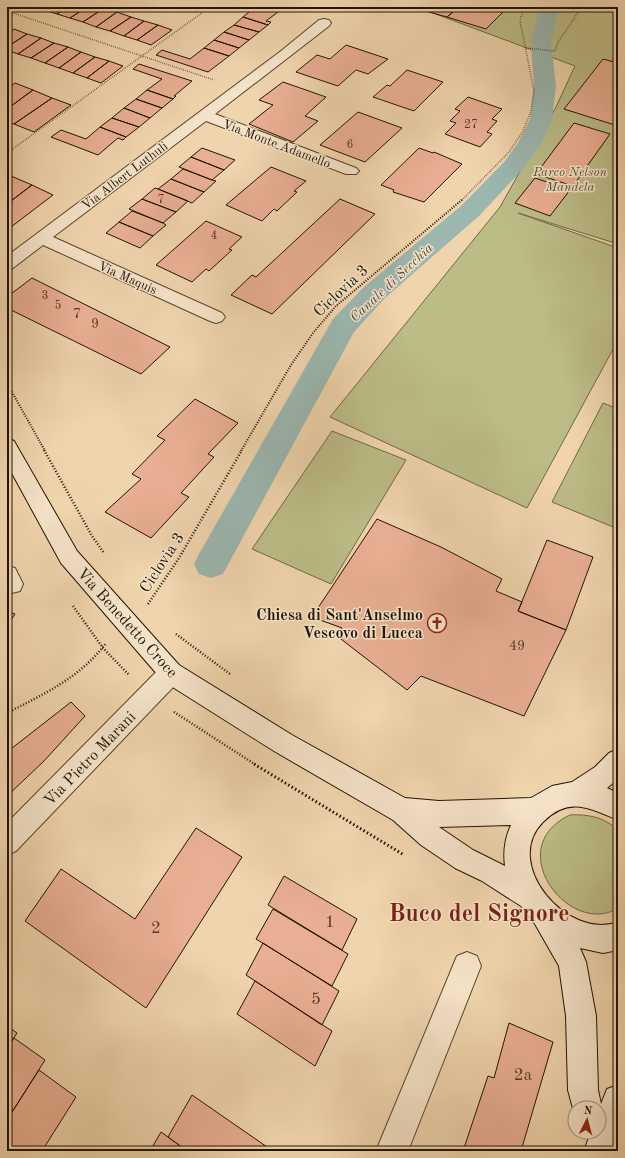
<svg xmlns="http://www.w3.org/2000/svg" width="625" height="1158" font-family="'Old Standard TT',serif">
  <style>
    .green { fill: #bcbc87; stroke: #6f6845 }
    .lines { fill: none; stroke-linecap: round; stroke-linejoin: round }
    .canal { fill: #9bb7b0; fill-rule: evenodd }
    .building { fill: #e9af92; stroke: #221303 }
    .street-casing { stroke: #56432d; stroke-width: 2 }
    .secondary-casing { stroke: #221303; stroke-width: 2 }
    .path-far3 { stroke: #221303; stroke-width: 1.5; stroke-dasharray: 0.5 1.5; stroke-linecap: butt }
    .path-far2 { stroke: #221303; stroke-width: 2; stroke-dasharray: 1 1.5; stroke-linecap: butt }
    .path-far1 { stroke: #221303; stroke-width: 2.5; stroke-dasharray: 1 2; stroke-linecap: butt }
    .path { stroke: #221303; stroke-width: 3; stroke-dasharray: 1.5 2.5; stroke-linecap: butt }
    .street { fill: #f5e3c9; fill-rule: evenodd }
    .secondary { fill: #f5e3c9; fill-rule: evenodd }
    .labels { text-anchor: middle; stroke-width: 3; stroke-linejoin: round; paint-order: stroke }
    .far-number-label { font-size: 12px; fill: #543a27 }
    .far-street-label { font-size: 13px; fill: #221303; stroke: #f5e3c9 }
    .far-park-label { font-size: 13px; font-style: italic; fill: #584e31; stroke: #f5e3c9 }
    .far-water-label { font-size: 14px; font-style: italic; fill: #4c4c40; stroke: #f5e3c9 }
    .number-label { font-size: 14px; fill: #543a27 }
    .street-label { font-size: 16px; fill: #221303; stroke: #f5e3c9 }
    .poi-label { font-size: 16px; font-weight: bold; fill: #221303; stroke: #f5e3c9; text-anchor: end }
    .near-number-label { font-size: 17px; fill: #543a27 }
    .near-district-label { font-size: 24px; font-weight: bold; fill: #7a1f14; stroke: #f5e3c9 }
  </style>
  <rect width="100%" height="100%" fill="#f0d4ac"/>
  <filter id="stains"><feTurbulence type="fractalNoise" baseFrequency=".005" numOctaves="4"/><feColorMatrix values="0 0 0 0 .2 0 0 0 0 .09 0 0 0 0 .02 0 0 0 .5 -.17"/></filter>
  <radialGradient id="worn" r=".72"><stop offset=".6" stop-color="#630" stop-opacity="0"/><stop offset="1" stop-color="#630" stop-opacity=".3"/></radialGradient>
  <!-- green -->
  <path class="green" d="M417 7H618V244L518 213 618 248V340L527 508 330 417 500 207 555 109 575 66Z
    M603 403 618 409V529L552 502Z
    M332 431 406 460 331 584 252 549Z
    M570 815C587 814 604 817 618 830V908C570 938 500 848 570 815Z"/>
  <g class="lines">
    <!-- canal -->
    <path class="canal" d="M539 7H559L551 43 556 86 552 119 541 144 521 171 480 215 384 299 354 332 223 574 211 578 199 574 194 564 199 554 333 319 364 287 462 205 505 161 518 143 530 119 534 86 531 43Z"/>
  </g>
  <!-- building -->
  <path class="building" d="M48 7H67L57 14 44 10Z
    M67 7H87L70 18 57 14Z
    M87 7 104 8 83 22 70 18Z
    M180 7H203L196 12Z
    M249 7H276L282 9 266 21 271 22 268 25 243 17 254 8Z
    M411 7H435L453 12 447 17Z
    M458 7H508L486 29 447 17Z
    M104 8 117 12 96 27 83 22Z
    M117 12 131 17 110 31 96 27Z
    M131 17 144 21 124 36 110 31Z
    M243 17 268 25 259 32 234 25Z
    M144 21 158 25 137 40 124 36Z
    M158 25 172 30 151 45 137 40Z
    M234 25 259 32 249 40 224 32Z
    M14 29 27 34 7 47V34Z
    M224 32 249 40 239 48 214 40Z
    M27 34 41 38 18 54 7 50V47Z
    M41 38 54 43 31 58 18 54Z
    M214 40 239 48 229 56 204 48Z
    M54 43 68 47 45 63 31 58Z
    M346 45 388 59 368 74 356 70 338 86 296 72 317 55 330 59Z
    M68 47 81 52 59 68 45 63Z
    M204 48 229 56 208 72 156 55 162 50 190 59Z
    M81 52 95 57 73 73 59 68Z
    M95 57 109 61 87 78 73 73Z
    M603 59 618 63V126L564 109Z
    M109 61 123 66 101 83 87 78Z
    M139 64 192 81 174 96H176L173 99 147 90 162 79 133 69Z
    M407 70 443 82 414 111 373 97 387 85 390 86Z
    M283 82 326 97 305 116 318 121 293 142 249 124 273 105 259 100Z
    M15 83 33 90 7 109V89Z
    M33 90 52 98 14 124 7 122V109Z
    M147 90 173 99 162 108 136 99Z
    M468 97 502 109 492 119 497 121 487 132 492 134 480 147 445 134 456 123 450 121 460 111 455 109Z
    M52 98 71 105 34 132 14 124Z
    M136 99 162 108 150 118 124 108Z
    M124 108 150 118 139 127 112 118Z
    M358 112 402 128 365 162 320 145Z
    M112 118 139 127 126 137 100 127Z
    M574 123 610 134 573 186 536 174Z
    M100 127 126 137 123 140 118 138 98 155 51 137 61 130 86 139Z
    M202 148 235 160 224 170 191 157Z
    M419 148 433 153 434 152 462 164 424 202 393 192 394 190 381 185Z
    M191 157 224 170 212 180 179 167Z
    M271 167 306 181 294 191 297 192 277 211 274 209 262 221 226 205Z
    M183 169 212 180 216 181 204 192 171 179Z
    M11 176 32 185 7 204V179Z
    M535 178 570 190 550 216 515 203Z
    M171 179 204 192 192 203 158 189Z
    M32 185 53 195 11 227 7 225V204Z
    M155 188 158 189 188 201 176 212 142 199Z
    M142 199 176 212 163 223 129 209Z
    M340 199 375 214 272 314 231 295 252 275 256 277Z
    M132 211 163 223 166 225 153 236 119 222Z
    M206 221 242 237 229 249 232 250 209 271 206 269 192 282 156 265Z
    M119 222 153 236 140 248 106 233Z
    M32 278 170 347 141 374 7 308V297Z
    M195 399 238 423 208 454 214 457 181 493 189 497 151 538 105 512 141 479 132 474 165 440 157 436Z
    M377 519 441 547 502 579 496 591 522 602 518 611 566 630 524 716 421 676 407 690 337 636 342 628 312 617Z
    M547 540 593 557 566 630 518 611Z
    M7 611 15 614 7 626Z
    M71 702 85 716 44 761 7 796V752Z
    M196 828 242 857 146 1008 25 921 61 869 135 919Z
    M284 876 357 919 342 950 268 905Z
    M273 909 348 954 332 986 256 939Z
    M263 943 339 991 322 1025 246 975Z
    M255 981 332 1031 315 1066 237 1014Z
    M509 1023 553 1042 521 1151H463L488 1076 494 1078Z
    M7 1026 17 1033 7 1048Z
    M14 1038 45 1060 7 1120V1048Z
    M39 1070 76 1097 42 1151H7V1120Z
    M192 1095 270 1149 269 1151H187L168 1137Z
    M161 1132 168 1137 187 1151H150Z"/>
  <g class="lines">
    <!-- street casing -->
    <g class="street-casing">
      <path id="street" d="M324 19 329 20 331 23 329 26 215 114 356 168 359 171 356 174H346L206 121 53 237 222 313 225 317 222 321 216 323 210 321 43 245 13 268 7 270V256L281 51 319 20Z
        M7 566 15 568 23 584 20 591 12 593 7 592Z
        M171 662 179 665 183 673 179 681 16 851 7 855V823L163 665Z
        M467 952 477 956 481 966 408 1151H376L457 956Z"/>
    </g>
    <!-- secondary casing -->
    <g class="secondary-casing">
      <path id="secondary" d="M7 438 14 441 77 551 179 665 292 735 405 798 439 801 531 798 552 786 572 782 595 767 609 753 618 749V779L607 788 618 793V820C589 808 569 796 543 822 501 864 568 941 618 922V950L603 953 580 948 586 962 596 1016 598 1090 601 1104 607 1089 618 1085V1144L616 1151H584L591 1132H599V1108H575V1116L568 1090 566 1016 559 966 535 924 521 906 482 881 455 868 421 845 393 820 274 751 163 681 61 563 7 464ZM511 825C505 838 503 851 505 866L473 850 439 827Z"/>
    </g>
    <!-- path-far3 -->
    <path class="path-far3" d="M297 7 305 9
      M7 11 214 80
      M526 48 555 51 558 42 582 7
      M7 153 210 7
      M462 200 509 152 523 131 531 111 534 91 520 21 524 7"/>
    <!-- path-far2 -->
    <path class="path-far2" d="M7 383 45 451
      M241 451 291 365 313 333 336 306 463 199"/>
    <!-- path-far1 -->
    <path class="path-far1" d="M44 450 92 536 104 553
      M148 604 179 558 242 450
      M73 606 103 648 129 675
      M176 634 230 674
      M174 712 256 765
      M7 713C44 694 81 677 106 643"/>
    <!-- path -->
    <path class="path" d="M254 764 404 855"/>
    <!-- street -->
    <use href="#street" class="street"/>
    <!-- secondary -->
    <use href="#secondary" class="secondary"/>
  </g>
  <!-- icons -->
  <defs>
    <g id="church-ring" transform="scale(1)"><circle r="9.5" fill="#f5e3c9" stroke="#8f2418" stroke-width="1.5"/><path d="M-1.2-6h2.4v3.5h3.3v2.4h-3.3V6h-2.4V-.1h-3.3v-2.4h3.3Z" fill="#8f2418"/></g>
  </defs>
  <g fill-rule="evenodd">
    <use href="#church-ring" x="437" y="623"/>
  </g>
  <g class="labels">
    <!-- far-number labels -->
    <g class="far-number-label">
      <text x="471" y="128">27</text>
      <text x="350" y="148">6</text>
      <text x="161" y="203">7</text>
      <text x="214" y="239">4</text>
      <text x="45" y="299">3</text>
      <text x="58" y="309">5</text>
    </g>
    <!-- far-street labels -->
    <g class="far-street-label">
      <text transform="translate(277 143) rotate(21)" y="5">Via Monte Adamello</text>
      <text transform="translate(124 175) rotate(-37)" y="5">Via Albert Luthuli</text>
      <text transform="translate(128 277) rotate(24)" y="5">Via Maquis</text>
    </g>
    <!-- far-park labels -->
    <g class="far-park-label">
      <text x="570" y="176">Parco Nelson<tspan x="570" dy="15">Mandela</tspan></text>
    </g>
    <!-- far-water labels -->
    <g class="far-water-label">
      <text transform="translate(391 282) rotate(-43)" y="5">Canale di Secchia</text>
    </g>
    <!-- number labels -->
    <g class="number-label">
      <text x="77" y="318">7</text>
      <text x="95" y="328">9</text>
      <text x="517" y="650">49</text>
    </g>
    <!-- street labels -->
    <g class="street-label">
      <text transform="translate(340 290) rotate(-43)" y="6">Ciclovia 3</text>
      <text transform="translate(161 562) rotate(-57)" y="6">Ciclovia 3</text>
      <text transform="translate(128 622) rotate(48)" y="6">Via Benedetto Croce</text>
      <text transform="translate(89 758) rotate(-46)" y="6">Via Pietro Marani</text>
    </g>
    <!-- poi labels -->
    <g class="poi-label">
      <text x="423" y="620">Chiesa di Sant'Anselmo<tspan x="423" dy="18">Vescovo di Lucca</tspan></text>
    </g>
    <!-- near-number labels -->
    <g class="near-number-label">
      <text x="330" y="927">1</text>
      <text x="156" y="933">2</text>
      <text x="316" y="1004">5</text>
      <text x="523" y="1080">2a</text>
    </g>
    <!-- near-district labels -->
    <g class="near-district-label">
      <text x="479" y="921">Buco del Signore</text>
    </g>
  </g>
  <!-- margin -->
  <rect width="625" height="1158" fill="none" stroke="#f0d4ac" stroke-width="24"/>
  <rect x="8" y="8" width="609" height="1142" fill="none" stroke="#221303" stroke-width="2"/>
  <rect x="12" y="12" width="601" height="1134" fill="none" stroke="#221303"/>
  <!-- north arrow -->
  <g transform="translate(587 1120) rotate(6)"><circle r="19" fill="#f5e3c9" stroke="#a1907a"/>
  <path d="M0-3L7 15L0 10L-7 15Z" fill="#8f2418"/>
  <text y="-6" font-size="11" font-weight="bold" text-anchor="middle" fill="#221303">N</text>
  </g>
  <rect width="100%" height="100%" filter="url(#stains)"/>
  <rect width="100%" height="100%" fill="url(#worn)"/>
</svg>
